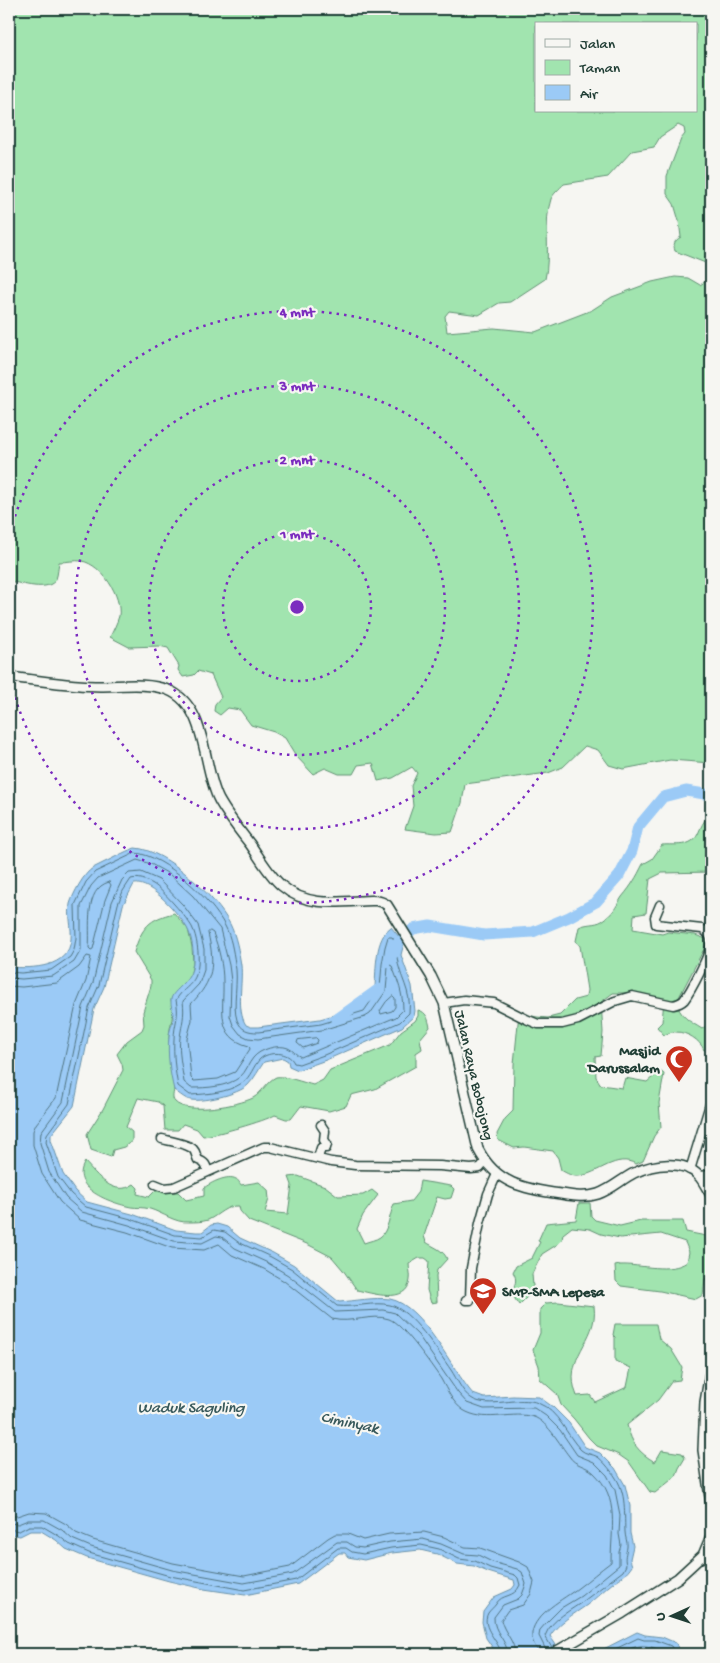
<svg xmlns="http://www.w3.org/2000/svg" width="720" height="1663" font-family="'Gochi Hand',sans-serif">
  <style>
    .green { fill: #a1e4af; stroke: #609072; fill-rule: evenodd }
    .water { fill: #9bcaf6; stroke: #6992a8 }
    .lines { fill: none; stroke-linecap: round; stroke-linejoin: round }
    .shore { stroke: #517582; stroke-width: 1 }
    .river { stroke: #9bcaf6; stroke-width: 11 }
    .minor-casing { stroke: #1f3d34; stroke-width: 11 }
    .major-casing { stroke: #1f3d34; stroke-width: 12 }
    .minor { stroke: #f6f6f2; stroke-width: 8 }
    .major { stroke: #f6f6f2; stroke-width: 9 }
    .ring { fill: none; stroke: #7b2cbf; stroke-width: 2.5; stroke-dasharray: 2.5 5 }
    .labels { text-anchor: middle; stroke-width: 4.5; stroke-linejoin: round; paint-order: stroke }
    .poi-label { font-size: 15px; font-weight: bold; fill: #1f3d34; stroke: #f6f6f2; text-anchor: end }
    .street-label { font-size: 15px; fill: #1f3d34; stroke: #f6f6f2 }
    .water-label { font-size: 16px; font-style: italic; fill: #38595b; stroke: #f6f6f2 }
    .centre { fill: #7b2cbf; stroke: #f6f6f2; stroke-width: 2.5 }
    .ring-label { font-size: 15px; text-anchor: middle; font-weight: bold; fill: #7b2cbf; stroke: #f6f6f2; stroke-width: 4.5; stroke-linejoin: round; paint-order: stroke }
  </style>
  <rect width="100%" height="100%" fill="#f6f6f2"/>
  <filter id="ink" filterUnits="userSpaceOnUse"><feTurbulence type="fractalNoise" baseFrequency=".02" numOctaves="2"/><feDisplacementMap in="SourceGraphic" scale="10" xChannelSelector="R" yChannelSelector="G"/><feConvolveMatrix kernelMatrix="1 2 1 2 8 2 1 2 1" color-interpolation-filters="sRGB"/></filter>
  <g filter="url(#ink)">
    <!-- green -->
    <path class="green" d="M9 9H711V268L708 264 675 251C673 244 674 241 681 237L679 221 674 204 667 194V176L681 139 685 134 684 128 678 125 660 137 654 147 632 151 608 177 564 184C560 188 553 194 551 199 543 222 551 255 545 279L510 302 499 303 479 315 449 311 445 316 447 332 494 328 535 332 592 310 612 297 652 282 675 277 688 278 700 285 711 278V763L670 760 623 769 609 765 598 750 585 746 563 767 548 773 465 784 462 803 452 832 436 833 405 829 413 806 411 786 417 773 412 767 393 778 378 781 373 763 358 765 353 774H339L325 768 313 774 296 756 285 738 274 732 251 725 240 710 228 708 220 715 214 711 215 704 221 697 211 675 198 671 194 675 183 677 178 670 179 666 168 648 159 646 129 647 110 637C113 631 117 623 119 616 122 596 102 565 82 561 75 560 66 562 59 562 58 567 58 574 56 579 49 593 20 583 9 581ZM536 24H696V111H536Z
      M708 816H711V872L662 873 650 879 646 913 634 915 633 929 662 934 668 932 695 935 706 939V945L677 1001C678 1016 691 1022 702 1029L711 1022V1048L704 1050C700 1040 687 1032 676 1032 672 1031 667 1034 664 1035L657 1027 662 1022 664 1000 632 993H613L601 1002 603 1032 601 1056 595 1057 596 1077 601 1085 622 1088 625 1078 647 1082 660 1071 664 1074 659 1103 661 1127 654 1136 643 1161 636 1164C616 1153 599 1174 579 1176 573 1177 566 1173 561 1170L558 1158 553 1151 524 1147 514 1148 498 1140 497 1134 505 1119 513 1111 514 1064 519 1013 537 1017 548 1018 560 1015 575 1000 586 997 587 990 581 952 580 946 576 941 579 927C587 923 595 925 602 921 614 913 615 908 622 897 632 885 636 878 643 864L652 859 662 845C675 844 691 848 698 834 701 827 703 822 708 816Z
      M174 913 188 929 192 947 193 962 190 978 171 1000C176 1014 169 1025 169 1038 168 1055 171 1071 174 1088 174 1093 171 1098 175 1102 187 1115 239 1105 253 1098 262 1093 267 1081 276 1077 283 1075 305 1083 313 1085L323 1080 330 1070 390 1045 401 1031 415 1021 418 1016V1010C427 1012 428 1019 430 1027L420 1039 422 1049 416 1053V1066L375 1089 351 1095 346 1106 329 1111 301 1106 291 1119H286L275 1115C265 1121 216 1135 203 1136L197 1129 183 1124 178 1130H165L163 1106 158 1102 138 1098 126 1127 132 1132V1141L124 1147 113 1150 111 1157 91 1150 87 1134 103 1109 123 1070 122 1064 117 1054 127 1041 142 1030 144 1025 143 1012 151 986V980L134 952C142 927 149 919 174 913Z
      M85 1162C97 1175 114 1198 134 1184L138 1188 137 1194 149 1197 155 1191 178 1192 186 1200 204 1196V1188C210 1183 228 1174 236 1179 237 1179 240 1183 241 1185L259 1182 268 1190 269 1199 265 1212 288 1214 292 1185 289 1177 298 1176 325 1186 338 1196 363 1195 372 1190 378 1195 363 1215 357 1229 364 1243C369 1241 376 1240 380 1237 388 1232 390 1213 394 1204L411 1201 418 1192 420 1181 451 1186 454 1189 451 1198 445 1199 437 1197 424 1236 426 1242C433 1247 444 1250 447 1259L437 1270 436 1276 437 1302 431 1303 427 1290 429 1261 425 1258H419L409 1264C409 1269 411 1275 410 1280 407 1305 371 1293 357 1290L343 1270 332 1257 307 1244 249 1221 240 1211 239 1206C226 1205 219 1215 208 1220 202 1222 195 1222 189 1222 175 1223 163 1213 150 1209 143 1207 137 1208 131 1207 111 1203 68 1188 85 1162Z
      M579 1203H590L591 1216 595 1220 620 1226 641 1221H683L686 1232 711 1237V1279H705L703 1295 696 1299 660 1291 621 1286 616 1281 615 1266 620 1265C640 1264 670 1274 687 1262L689 1252 685 1242 661 1234 620 1238 601 1234 590 1229 572 1227 563 1234 562 1240 558 1244 542 1254 532 1274 533 1286 528 1296 519 1305 511 1293C515 1285 518 1280 513 1272L516 1266 532 1258 540 1242 538 1241 546 1223 576 1220Z
      M558 1302 594 1306C599 1341 561 1357 577 1396L590 1395 595 1402 627 1387 631 1368 615 1361V1337L613 1335 615 1324H656L659 1339 671 1349 682 1367 680 1380 672 1381 658 1400 627 1425C632 1444 638 1452 655 1462L662 1450 682 1453 685 1458 679 1468 676 1476 655 1493 650 1492 629 1462 619 1455 597 1446 589 1438 574 1419 561 1405 557 1394 540 1379 539 1366 533 1350 540 1333V1309L546 1303Z"/>
    <!-- water -->
    <path class="water" d="M135 848C167 850 216 897 230 924 236 936 239 952 241 965 243 983 236 1010 246 1025L251 1027H258L320 1019 361 1007 371 990 375 987C376 969 375 938 391 927L404 943 401 955 412 986 415 1011 414 1016 402 1027 326 1060 298 1070 289 1066 288 1061 283 1058 264 1062C259 1069 255 1078 248 1085 239 1094 200 1104 187 1099 183 1097 178 1093 174 1090 170 1074 167 1054 169 1037 169 1031 172 1025 173 1019 174 1012 170 1005 171 1000 172 989 192 984 193 962 194 952 192 937 187 928 179 914 151 881 134 884L123 905 104 987 94 1009 74 1106 51 1135V1140L63 1174 75 1191 87 1202 132 1214 176 1230 196 1232H202L211 1225 217 1224 227 1227 240 1238 273 1253 294 1265 339 1302C355 1301 374 1297 390 1299 423 1305 452 1370 473 1394L484 1398 513 1396 539 1397 553 1407 569 1423 585 1447 600 1453 615 1468 625 1485 630 1506V1533L633 1546 630 1559 632 1566C627 1574 622 1577 614 1582 605 1589 596 1598 587 1605 573 1615 559 1622 550 1636L562 1654H497L486 1638 482 1622 483 1612 494 1597 512 1589 515 1585 514 1580 488 1572 474 1566 457 1564 437 1554 420 1550 392 1553 364 1560 348 1557 345 1553H339L298 1584 245 1595 204 1589 169 1581 87 1558 66 1549 56 1540 41 1531H30L20 1536 9 1534V967C32 969 69 968 71 939 72 928 68 914 70 904 73 894 84 873 93 868 96 866 100 865 103 863 114 858 123 852 135 848Z
      M637 1632 645 1635 662 1637 676 1643 680 1654H594Z"/>
    <g class="lines">
      <!-- shore -->
      <path class="shore" d="M109 882 111 885 105 900 93 949 91 950 89 948C91 929 83 889 109 882Z
        M210 931 213 933C219 948 223 966 223 982 224 1009 215 1037 249 1046L250 1049 235 1072 218 1079 194 1081 191 1078 187 1039 192 1020 191 1004C214 980 215 965 208 933Z
        M9 972 21 973 51 970 70 957 74 950 76 938 75 905 86 882 95 872 135 853C165 855 212 900 225 926 231 937 233 951 235 963 239 980 232 1005 237 1020 241 1030 248 1032 258 1032L321 1024 364 1011 380 988 382 964 385 947 388 937H392L398 945C398 949 396 953 397 957 399 977 412 991 409 1013L400 1022 324 1055 299 1064 294 1063C289 1051 269 1051 260 1059 253 1066 251 1077 242 1083 227 1093 207 1094 190 1095L178 1086C175 1071 173 1054 174 1039 174 1023 180 1017 176 1000 185 985 196 986 198 965 199 953 197 937 192 927 187 918 162 889 153 884 146 880 139 877 131 879L123 891 118 904 99 985 89 1008 69 1104 47 1134 46 1142 58 1177 71 1194 86 1207 131 1219 175 1235 202 1237 214 1230 225 1232 238 1242 271 1257 292 1269 337 1306C355 1308 373 1301 390 1305 411 1309 439 1353 451 1370 457 1379 462 1392 471 1398 488 1410 520 1395 538 1403 559 1411 566 1435 581 1450 585 1454 593 1454 598 1457 603 1461 608 1467 611 1471 627 1490 624 1509 625 1532 625 1537 628 1543 627 1547 626 1554 624 1557 626 1565L623 1571C610 1581 598 1590 585 1600 572 1610 551 1619 545 1636L552 1648
        M9 978 22 979 53 976 74 962 81 950V906L91 886 98 878 137 860 151 864 169 874 193 896 220 929 229 965 231 981 230 1016 233 1025 240 1034 248 1038 258 1039 322 1030 365 1017 370 1014 386 991 388 967 390 965 392 966C398 981 403 994 403 1010L396 1017 301 1057C296 1055 293 1050 288 1048 278 1044 260 1049 253 1058 248 1064 246 1072 240 1077 227 1087 207 1088 191 1088L184 1082C182 1068 178 1052 180 1037 182 1023 185 1016 183 1001L199 984 204 970V949L198 925 183 905 159 880 141 872 129 873 122 880 112 902 93 983 83 1007 63 1102 41 1132 40 1143 49 1172 66 1198 82 1212 129 1225 174 1241 202 1243 216 1236 222 1237 235 1248 268 1263 288 1275 335 1312 383 1310 395 1313 418 1335 458 1393 467 1403 484 1409 534 1408 546 1416 560 1430 577 1455 594 1462 607 1475 615 1490 620 1515 619 1534 621 1545 619 1552V1565L581 1596 561 1608 546 1623 540 1630 539 1636 547 1652
        M9 986 22 987 57 983 79 967 87 956 91 957 86 981 76 1005 56 1098 36 1124 33 1131V1145L42 1174 60 1202 80 1220 127 1232 172 1248 204 1250 219 1244 232 1255 264 1269 284 1281 332 1319C350 1324 373 1313 389 1319 403 1324 432 1366 441 1379 447 1390 453 1403 463 1410 484 1423 508 1412 530 1416 546 1418 560 1445 569 1456 575 1466 586 1465 594 1473 620 1498 611 1530 611 1562 600 1570 589 1580 578 1588 564 1599 535 1613 532 1633 531 1641 536 1648 540 1654
        M393 996 395 998V1007L392 1011 381 1014 380 1011 386 1002Z
        M316 1038 318 1040 317 1043 303 1048 297 1043 298 1040Z
        M9 1516H17L29 1512 46 1513 66 1524 76 1533 93 1540 173 1563 244 1576 290 1567 328 1538 335 1534H348L363 1540 389 1534 424 1532 444 1537 465 1547 480 1548 519 1562 528 1567 534 1582 531 1594 523 1605 508 1610 501 1620C504 1633 515 1641 515 1654
        M9 1523 18 1524 28 1520H44L62 1530 72 1539 91 1547 172 1570 244 1583 293 1574 337 1542H347L355 1547 363 1548 390 1542 423 1539 441 1544 464 1554 478 1555 492 1562 517 1569 522 1572 526 1584 522 1595 518 1599 503 1605 494 1617C493 1632 507 1640 508 1654
        M9 1529 19 1531 29 1526H42L59 1536 69 1544 89 1553 170 1576 244 1590 296 1580 338 1548H346L352 1552 363 1554 391 1548 421 1545 439 1549 459 1559 475 1561 490 1568 515 1575 518 1578 520 1585C514 1599 502 1593 496 1604 494 1607 490 1610 488 1613 480 1628 500 1641 501 1654
        M605 1654 638 1638 644 1640H655L671 1646 675 1654
        M619 1654C643 1642 643 1645 668 1652L669 1654"/>
      <!-- river -->
      <path class="river" d="M394 953 398 943 413 929 430 926 484 935 533 932 569 917 596 902 619 876 632 851 638 827 663 797 686 791 711 795
        M337 1019 379 989"/>
      <!-- minor casing -->
      <g class="minor-casing">
        <path id="minor" d="M444 1003 464 1000 494 1003 526 1019 538 1024H562L578 1020 615 1001 632 996 673 1005C678 1004 681 1003 684 1000 691 991 709 956 711 945 712 938 708 932 702 929L656 924 655 917 660 905
          M162 1139C170 1141 188 1144 193 1149 196 1152 196 1156 198 1160 205 1162 206 1165 208 1172
          M318 1158 321 1148H326L327 1144 324 1140 325 1131 321 1125
          M690 1170 711 1101
          M698 1176 711 1175
          M155 1184 165 1188 174 1187 264 1147H270L331 1162 355 1165 440 1166 471 1169 480 1168 485 1162
          M466 1300H470L471 1268 480 1223 488 1194 497 1174
          M703 1450 711 1451
          M703 1555 711 1562"/>
      </g>
      <!-- major casing -->
      <g class="major-casing">
        <path id="major" d="M9 677C39 680 69 686 100 686 121 686 147 682 168 690 208 706 202 768 219 800 228 816 239 830 250 844 260 858 269 875 282 886 304 905 331 903 358 901 368 901 378 898 387 905L431 976 444 1003 478 1149C496 1184 524 1189 561 1194 573 1196 586 1198 598 1194 612 1189 622 1179 634 1173 653 1164 683 1159 699 1176 704 1182 707 1189 711 1195
          M711 1367 705 1402 703 1450 711 1504
          M552 1654 623 1613 678 1578 703 1555 711 1536"/>
      </g>
      <!-- minor -->
      <use href="#minor" class="minor"/>
      <!-- major -->
      <use href="#major" class="major"/>
    </g>
  </g>
  <!-- distance rings -->
  <g class="ring">
    <circle cx="297" cy="607" r="74"/>
    <circle cx="297" cy="607" r="148"/>
    <circle cx="297" cy="607" r="222"/>
    <path d="M9 538A296 296 0 1 1 9 676"/>
  </g>
  <!-- icons -->
  <defs>
    <g id="mosque-pin" transform="scale(1.4375)"><path d="M0 17L-7.5 6A9.5 9.5 0 1 1 7.5 6Z" fill="#c8321e" stroke="#f6f6f2"/><path d="M3.5-4.9A6 6 0 1 0 3.5 4.9A5 5 0 1 1 3.5-4.9Z" fill="#fff"/></g>
    <g id="school-pin" transform="scale(1.4375)"><path d="M0 17L-7.5 6A9.5 9.5 0 1 1 7.5 6Z" fill="#c8321e" stroke="#f6f6f2"/><path d="M0-5L7-2L0 1L-7-2ZM-4 1L0 2.5L4 1V4Q0 6-4 4Z" fill="#fff"/></g>
  </defs>
  <g fill-rule="evenodd">
    <use href="#mosque-pin" x="679" y="1059"/>
    <use href="#school-pin" x="483" y="1291"/>
  </g>
  <g class="labels">
    <!-- poi labels -->
    <g class="poi-label">
      <text x="660" y="1055">Masjid<tspan x="660" dy="17">Darussalam</tspan></text>
      <text x="502" y="1296" text-anchor="start">SMP-SMA Lepesa</text>
    </g>
    <!-- street labels -->
    <g class="street-label">
      <text transform="translate(475 1075) rotate(77)" y="5">Jalan Raya Bobojong</text>
    </g>
    <!-- water labels -->
    <g class="water-label">
      <text x="191" y="1412">Waduk Saguling</text>
      <text transform="translate(350 1421) rotate(12)" y="6">Ciminyak</text>
    </g>
  </g>
  <circle cx="297" cy="607" r="8" class="centre"/>
  <g class="ring-label">
    <text x="297" y="316">4 mnt</text>
    <text x="297" y="390">3 mnt</text>
    <text x="297" y="464">2 mnt</text>
    <text x="297" y="538">1 mnt</text>
  </g>
  <!-- margin -->
  <rect width="720" height="1663" fill="none" stroke="#f6f6f2" stroke-width="30"/>
  <rect x="15" y="15" width="690" height="1633" fill="none" stroke="#1f3d34" stroke-width="2" filter="url(#ink)"/>
  <!-- legend -->
  <rect x="535" y="22" width="162" height="90" fill="#f6f6f2" stroke="#a0aca6"/>
  <rect x="545" y="39" width="25" height="8" fill="#f6f6f2" stroke="#a0aca6"/>
  <text x="580" y="48" font-size="15" fill="#1f3d34">Jalan</text>
  <rect x="545" y="60" width="25" height="15" fill="#a1e4af" stroke="#a0aca6"/>
  <text x="580" y="72" font-size="15" fill="#1f3d34">Taman</text>
  <rect x="545" y="85" width="25" height="15" fill="#9bcaf6" stroke="#a0aca6"/>
  <text x="580" y="98" font-size="15" fill="#1f3d34">Air</text>
  <!-- north arrow -->
  <g transform="translate(672 1616) rotate(267)" stroke="#f6f6f2" stroke-width="4" paint-order="stroke">
  <path d="M0-4L9 19L0 12L-9 19Z" fill="#1f3d34"/>
  <text y="-8" font-size="14" font-weight="bold" text-anchor="middle" fill="#1f3d34">U</text>
  </g>
</svg>
